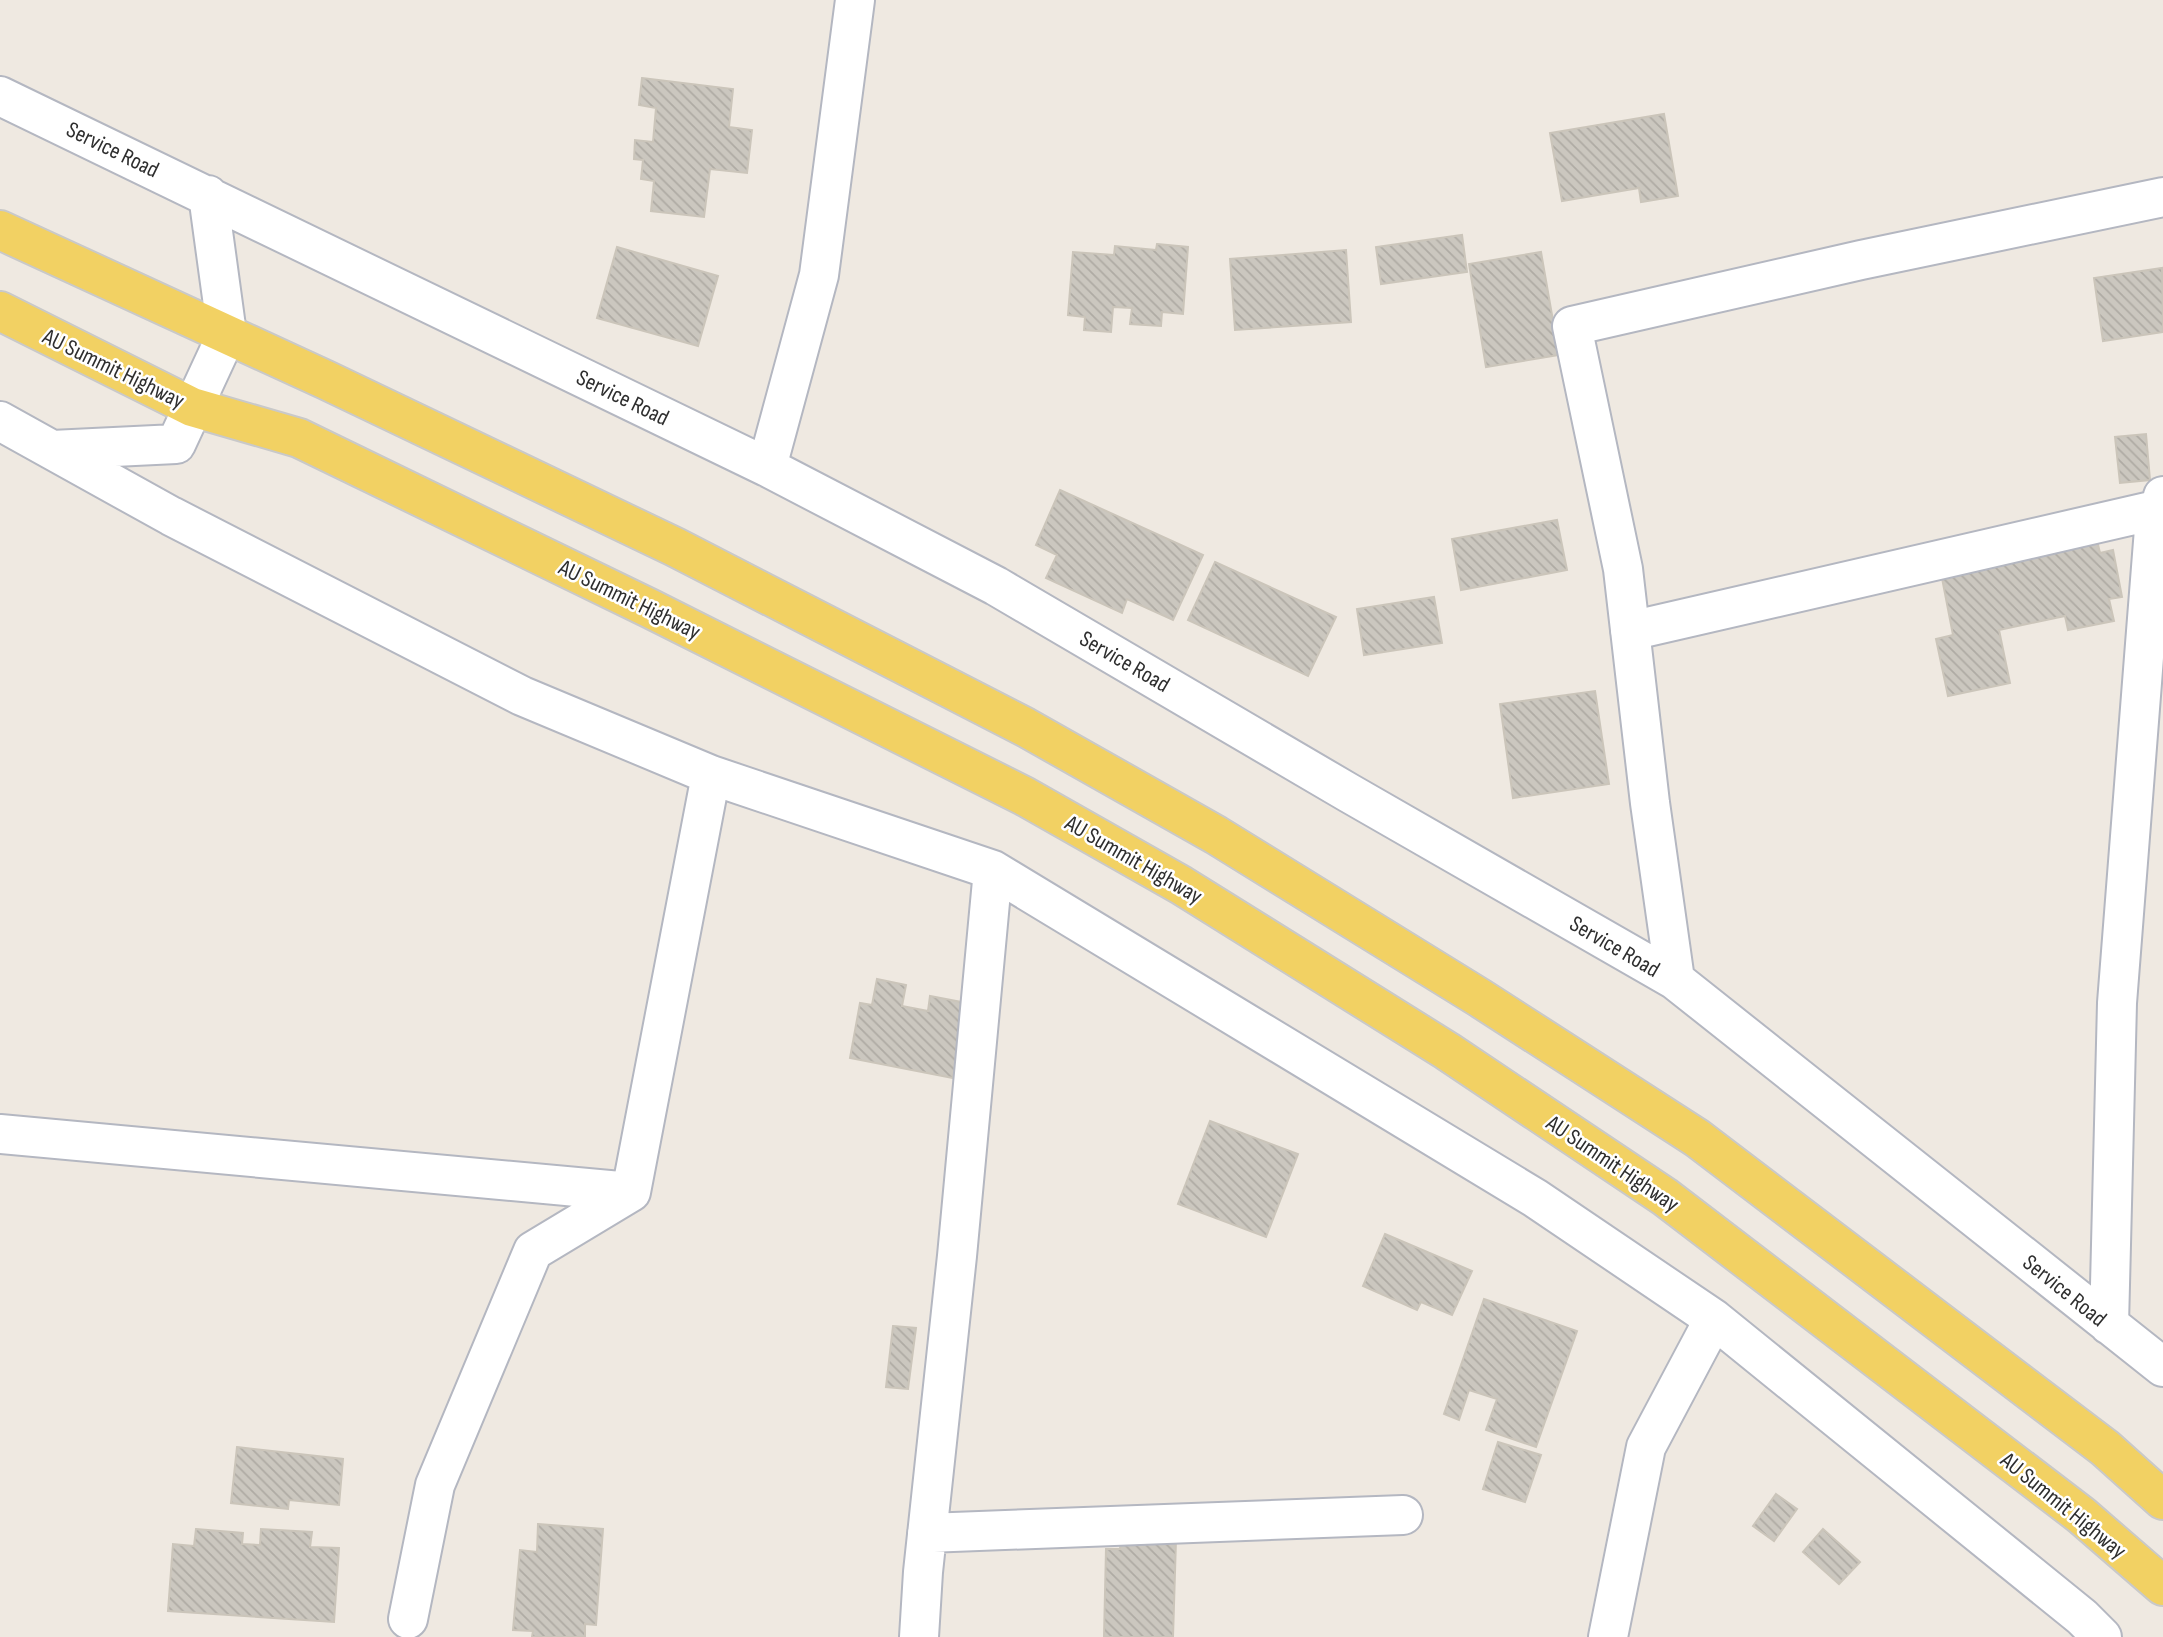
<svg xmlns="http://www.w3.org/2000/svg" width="2163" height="1637" font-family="'Sofia Sans Condensed',sans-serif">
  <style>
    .building { fill: url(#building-back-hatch); stroke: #cbc5ba; stroke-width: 2 }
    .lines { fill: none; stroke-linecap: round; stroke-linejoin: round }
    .street-casing { stroke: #b4b7c1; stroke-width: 42 }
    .primary-casing { stroke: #c9c9c9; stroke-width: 42 }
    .street { stroke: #fff; stroke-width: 38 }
    .primary { stroke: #f2d163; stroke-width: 38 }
    .labels { text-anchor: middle; stroke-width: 5; stroke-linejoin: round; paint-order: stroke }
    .street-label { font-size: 23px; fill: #2e2e2e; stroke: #fff }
  </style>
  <defs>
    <pattern id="building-back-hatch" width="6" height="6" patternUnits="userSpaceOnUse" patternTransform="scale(1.75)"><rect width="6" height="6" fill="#cbc7bf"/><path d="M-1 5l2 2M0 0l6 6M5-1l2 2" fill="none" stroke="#afaba4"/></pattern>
  </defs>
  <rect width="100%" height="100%" fill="#efe9e1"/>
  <!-- building -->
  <path class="building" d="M642 78 733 89 729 127 752 130 747 173 710 169 704 217 651 211 654 181 641 179 643 160 634 159 635 140 653 142 656 108 639 105Z
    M1664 114 1678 196 1641 202 1639 188 1562 201 1550 133Z
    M1462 235 1467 272 1381 284 1376 247Z
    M1157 244 1188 247 1183 314 1162 312 1161 326 1130 324 1132 308 1113 307 1111 332 1084 330 1085 317 1068 315 1073 252 1114 255 1115 246 1156 250Z
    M617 247 718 276 698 346 597 318Z
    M1346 250 1351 322 1235 330 1230 259Z
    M1541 252 1559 355 1486 367 1469 264Z
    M2162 268 2163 332 2103 341 2094 278Z
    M2146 434 2150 480 2120 483 2115 437Z
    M1060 490 1203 555 1173 620 1127 599 1122 613 1046 578 1057 555 1036 545Z
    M1557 520 1567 570 1461 590 1452 539Z
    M2095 532 2100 553 2113 550 2122 597 2109 599 2114 621 2068 630 2065 616 1999 630 2010 683 1948 696 1936 639 1953 635 1941 573Z
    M1215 562 1336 617 1308 676 1188 620Z
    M1434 597 1442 643 1364 655 1357 609Z
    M1595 691 1609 784 1513 798 1500 704Z
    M877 979 906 985 902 1006 928 1011 930 996 967 1003 953 1078 850 1058 860 1003 872 1005Z
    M1210 1121 1298 1154 1266 1237 1178 1204Z
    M1385 1234 1472 1271 1452 1315 1421 1302 1417 1310 1363 1286Z
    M1484 1299 1577 1331 1536 1447 1486 1430 1497 1399 1469 1390 1459 1420 1444 1414Z
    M893 1326 916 1328 908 1389 886 1387Z
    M1498 1442 1541 1455 1525 1502 1483 1489Z
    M237 1447 343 1459 339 1505 289 1500 288 1509 231 1503Z
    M1776 1494 1797 1509 1774 1541 1753 1526Z
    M538 1524 603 1529 596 1625 585 1624V1637H532L533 1631 513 1630 520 1550 537 1552Z
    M196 1529 243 1533 242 1544 260 1545 261 1529 312 1532 310 1547 339 1548 334 1622 168 1611 173 1544 194 1546Z
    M1823 1529 1860 1562 1839 1584 1803 1552Z
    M1121 1538 1176 1540 1173 1637H1104L1106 1549H1120Z"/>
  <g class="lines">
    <!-- street casing -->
    <g class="street-casing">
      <path id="street" d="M0 96 767 467 996 586 1349 793 1675 980 2163 1367
        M0 421 171 516 522 696 711 775 993 870 1535 1198 1714 1319 2082 1617 2102 1637
        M52 450 176 444 227 334 208 195
        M767 467 819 275 855 0
        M1630 631 2160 509
        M1675 980 1650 803 1623 569 1572 326 1861 260 2163 197
        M0 1134 631 1192
        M2109 1325 2117 1003 2154 529 2163 496
        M927 1533 1403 1515
        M408 1619 435 1485 533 1251 631 1192 711 775
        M919 1637 923 1572 957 1256 993 870
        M1608 1637 1646 1447 1714 1319"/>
    </g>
    <!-- primary casing -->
    <g class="primary-casing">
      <path id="primary" d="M0 230 326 380 675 547 1025 727 1216 835 1480 998 1697 1138 2105 1448 2163 1500
        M0 311 192 407 299 438 649 608 1024 796 1181 885 1447 1051 1665 1197 2081 1515 2163 1586"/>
    </g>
    <!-- street -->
    <use href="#street" class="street"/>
    <!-- primary -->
    <use href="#primary" class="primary"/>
  </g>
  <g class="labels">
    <!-- street labels -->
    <g class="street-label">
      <text transform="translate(113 149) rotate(26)" y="8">Service Road</text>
      <text transform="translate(114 368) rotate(26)" y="8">AU Summit Highway</text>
      <text transform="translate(623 397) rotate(26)" y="8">Service Road</text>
      <text transform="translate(630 599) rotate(26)" y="8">AU Summit Highway</text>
      <text transform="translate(1125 661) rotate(30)" y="8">Service Road</text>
      <text transform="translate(1134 859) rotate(30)" y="8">AU Summit Highway</text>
      <text transform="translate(1615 946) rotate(30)" y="8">Service Road</text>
      <text transform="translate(1613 1163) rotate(34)" y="8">AU Summit Highway</text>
      <text transform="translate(2065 1290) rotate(39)" y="8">Service Road</text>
      <text transform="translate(2064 1505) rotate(39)" y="8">AU Summit Highway</text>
    </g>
  </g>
</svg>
